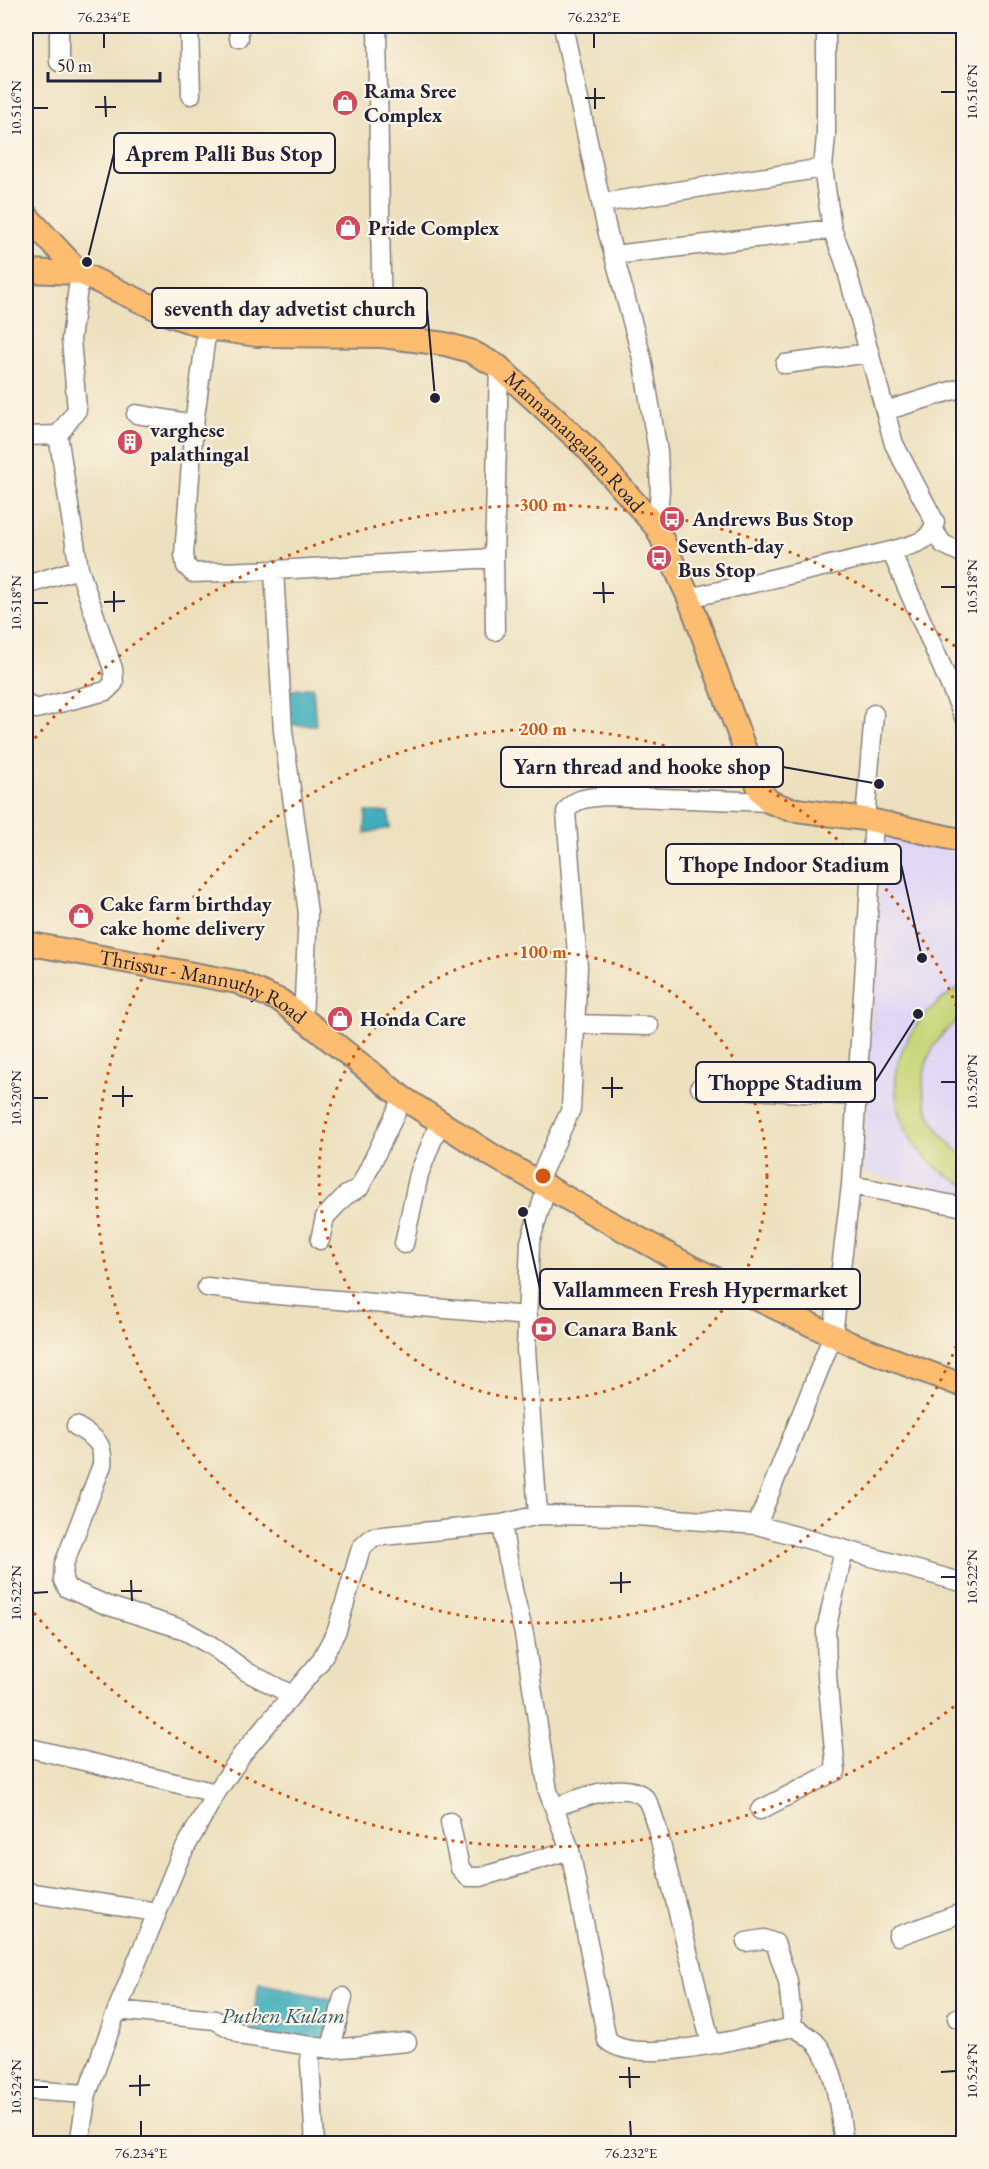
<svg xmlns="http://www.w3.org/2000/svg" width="989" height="2169" font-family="'EB Garamond',serif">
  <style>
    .built { fill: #ddd5f6 }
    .green { fill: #c5d577; stroke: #747c59; stroke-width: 1.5 }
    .water { fill: #3fadbc; stroke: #30687c; stroke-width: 1.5 }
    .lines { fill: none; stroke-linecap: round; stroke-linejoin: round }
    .minor-casing { stroke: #88817c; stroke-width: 21 }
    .major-casing { stroke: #88817c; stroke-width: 26 }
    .minor { stroke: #fff; stroke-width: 18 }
    .major { stroke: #fcbd6f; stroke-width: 22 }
    .ticks { fill: none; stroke: #22223b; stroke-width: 2 }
    .ring { fill: none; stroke: #d45411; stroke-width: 3; stroke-dasharray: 3 6 }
    .labels { text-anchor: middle; stroke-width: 4.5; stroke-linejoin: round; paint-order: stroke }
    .poi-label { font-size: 21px; font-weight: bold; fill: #22223b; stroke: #fcf5e5; text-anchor: start }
    .street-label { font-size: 21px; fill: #22223b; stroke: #fcf5e5 }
    .water-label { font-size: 22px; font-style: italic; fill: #2e5a6f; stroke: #fcf5e5 }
    .centre { fill: #d45411; stroke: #fcf5e5; stroke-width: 3 }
    .ring-label { font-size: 18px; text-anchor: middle; font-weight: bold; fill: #d45411; stroke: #fcf5e5; stroke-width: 4.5; stroke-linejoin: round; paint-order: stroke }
    .leader { fill: none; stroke: #22223b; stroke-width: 2 }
    .callout-dot { fill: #22223b; stroke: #fcf5e5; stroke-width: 2 }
    .callout { fill: #fcf5e5; stroke: #22223b; stroke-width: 2 }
    .callout-label { font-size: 22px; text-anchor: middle; font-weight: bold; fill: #22223b }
    .neatline { fill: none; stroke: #22223b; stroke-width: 2 }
    .ticks-label { font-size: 15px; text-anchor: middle; fill: #22223b }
  </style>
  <rect width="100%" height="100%" fill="#fcf5e5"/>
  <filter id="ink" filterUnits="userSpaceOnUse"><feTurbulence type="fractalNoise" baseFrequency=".0167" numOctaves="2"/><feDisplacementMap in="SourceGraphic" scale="12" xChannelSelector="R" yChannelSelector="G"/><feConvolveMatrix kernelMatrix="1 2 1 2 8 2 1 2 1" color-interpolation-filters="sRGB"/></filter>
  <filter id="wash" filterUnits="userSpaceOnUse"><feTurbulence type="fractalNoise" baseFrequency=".008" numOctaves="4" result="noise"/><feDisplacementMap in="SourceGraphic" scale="24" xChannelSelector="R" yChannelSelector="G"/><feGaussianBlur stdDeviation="1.35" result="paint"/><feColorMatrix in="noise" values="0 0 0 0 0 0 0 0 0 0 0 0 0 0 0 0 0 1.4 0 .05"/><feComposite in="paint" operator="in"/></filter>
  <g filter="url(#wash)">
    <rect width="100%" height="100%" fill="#ede0be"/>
    <!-- built -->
    <path class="built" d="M882 833 963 854V1192L863 1173Z"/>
    <!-- green -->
    <path class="green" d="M963 986V1016C909 1054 911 1116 963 1155V1184C872 1139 874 1033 963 986Z"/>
    <!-- water -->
    <path class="water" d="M313 687 316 725H286V691Z
      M366 812H389L390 828 365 833Z
      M259 1983 333 1999 323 2048 250 2036Z"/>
  </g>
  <g filter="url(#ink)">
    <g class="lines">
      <!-- minor casing -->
      <g class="minor-casing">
        <path id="minor" d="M59 26V62
          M189 26 191 95
          M238 26 239 38
          M377 26 382 336
          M563 26 607 230 642 358 658 452 660 489 657 528
          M826 26V136L823 168 832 229 844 260 894 444 935 522C931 544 909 545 891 551
          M602 203 823 168
          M614 255 832 229
          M207 328 194 424 184 555 186 566 193 573 274 570
          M785 364 870 353
          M885 411 964 387
          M136 414 194 424
          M26 436 58 435
          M934 531 943 544 964 554
          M494 558 495 631
          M26 585 79 569
          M689 598 891 551 964 717
          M26 704 36 709 106 691 114 683 113 669 79 569 58 435 77 410 71 339 80 273
          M865 819 874 714
          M303 1019 308 913 283 731 274 570 494 558 499 367
          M575 1024 649 1026
          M700 1087 857 1096
          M538 1181 571 1109 578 967 566 812C575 797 588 798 605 796L770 802
          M851 1185 964 1207
          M320 1240 325 1217 345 1196 360 1187 403 1098
          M404 1244 419 1174 440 1121
          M207 1287 254 1293 528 1316
          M76 1426C94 1438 104 1441 102 1465L64 1564 63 1580 67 1588 106 1605 182 1629 212 1646 247 1672 292 1695
          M538 1515 526 1349 530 1242 547 1186
          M502 1524 513 1590 524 1634 548 1791 570 1850 607 2040C634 2068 755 2035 793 2027 803 2032 816 2040 822 2051 837 2078 840 2114 844 2144
          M757 1525 833 1335 851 1185 874 821
          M26 1747 216 1793
          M554 1807C577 1800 625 1778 645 1798 651 1804 654 1820 657 1828L711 2044
          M760 1810 836 1771 827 1676 826 1630 844 1550
          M450 1822 460 1868 468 1877H481L570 1850
          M26 1892 157 1912
          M898 1936 964 1912
          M746 1942 764 1939 775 1943 788 1981 793 2027
          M117 2010 215 2020 245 2036 331 2049 407 2042
          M957 2018 964 2016
          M309 2047 315 2144
          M331 2049 343 1997
          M26 2090 87 2094
          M79 2144 87 2094 117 2010 180 1857 216 1793 243 1753 320 1662 337 1630 361 1548 373 1537 502 1524 538 1515 637 1516 757 1525 964 1583"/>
      </g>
      <!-- major casing -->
      <g class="major-casing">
        <g id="major">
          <path id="s1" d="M26 215 80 273 168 314 207 328 257 335 382 336 445 344 470 351 499 367 587 448 657 528 689 598 760 791 770 802 789 809 865 819 964 841"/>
          <path d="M26 271 80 273"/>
          <path id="s2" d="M26 943 237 982 281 1001 403 1098 493 1156 591 1212 691 1267 849 1343 964 1386"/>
        </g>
      </g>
      <!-- minor -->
      <use href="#minor" class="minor"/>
      <!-- major -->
      <use href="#major" class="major"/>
    </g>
  </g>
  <!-- ticks -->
  <path class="ticks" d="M104 33V48M594 33V48M595 88V109M941 92H956M105 96 106 117M585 98H605M95 107H116M33 108H48M603 582 604 603M941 587H956M114 591V612M593 593H614M104 602 125 601M33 603H48M612 1077V1098M941 1082H956M123 1086V1107M602 1088H623M112 1096H133M33 1098H48M621 1572V1593M941 1577H956M131 1580 132 1601M610 1583 631 1582M121 1591H142M33 1593 48 1592M629 2067 630 2088M941 2072 956 2071M140 2075V2096M619 2077H640M129 2086 150 2085M33 2087H48M141 2121V2136M630 2121 631 2136"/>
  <!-- distance rings -->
  <g class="ring">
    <circle cx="543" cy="1176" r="224"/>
    <path d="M963 1329A447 447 0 1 1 963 1023"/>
    <path d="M961 1701A671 671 0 0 1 29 1607M29 745A671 671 0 0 1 961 651"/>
  </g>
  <!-- icons -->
  <defs>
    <g id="shop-disc" transform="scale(1.35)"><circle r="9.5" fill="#d1495b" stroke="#fcf5e5"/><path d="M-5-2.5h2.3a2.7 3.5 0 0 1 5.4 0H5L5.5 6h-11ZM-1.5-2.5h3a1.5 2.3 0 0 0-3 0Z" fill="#fff"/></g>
    <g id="building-disc" transform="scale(1.35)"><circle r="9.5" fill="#d1495b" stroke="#fcf5e5"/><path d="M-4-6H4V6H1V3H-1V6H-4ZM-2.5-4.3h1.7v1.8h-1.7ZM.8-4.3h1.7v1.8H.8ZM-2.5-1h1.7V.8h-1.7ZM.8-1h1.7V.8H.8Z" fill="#fff"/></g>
    <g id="bus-disc" transform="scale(1.35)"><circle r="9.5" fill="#d1495b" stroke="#fcf5e5"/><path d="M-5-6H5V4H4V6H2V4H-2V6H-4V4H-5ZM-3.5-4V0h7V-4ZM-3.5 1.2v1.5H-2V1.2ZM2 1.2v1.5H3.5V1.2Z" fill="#fff"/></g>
    <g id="bank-disc" transform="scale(1.35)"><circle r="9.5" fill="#d1495b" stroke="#fcf5e5"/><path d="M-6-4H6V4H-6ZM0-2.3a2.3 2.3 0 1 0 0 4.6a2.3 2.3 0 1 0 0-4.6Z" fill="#fff"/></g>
  </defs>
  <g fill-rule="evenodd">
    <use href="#shop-disc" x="345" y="103"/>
    <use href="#shop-disc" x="348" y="228"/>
    <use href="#building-disc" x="130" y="442"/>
    <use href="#bus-disc" x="672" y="519"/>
    <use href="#bus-disc" x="659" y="558"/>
    <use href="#shop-disc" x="81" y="916"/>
    <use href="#shop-disc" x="340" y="1019"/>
    <use href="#bank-disc" x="544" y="1329"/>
  </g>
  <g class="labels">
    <!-- poi labels -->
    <g class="poi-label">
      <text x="364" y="98">Rama Sree<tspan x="364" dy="24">Complex</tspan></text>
      <text x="368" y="235">Pride Complex</text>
      <text x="150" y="437">varghese<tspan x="150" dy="24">palathingal</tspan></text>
      <text x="692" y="526">Andrews Bus Stop</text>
      <text x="678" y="553">Seventh-day<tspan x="678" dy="24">Bus Stop</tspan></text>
      <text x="100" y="911">Cake farm birthday<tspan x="100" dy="24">cake home delivery</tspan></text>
      <text x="360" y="1026">Honda Care</text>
      <text x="564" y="1336">Canara Bank</text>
    </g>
    <!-- street labels -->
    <g class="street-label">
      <text dy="7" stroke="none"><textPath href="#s1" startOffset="622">Mannamangalam Road</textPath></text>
      <text dy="7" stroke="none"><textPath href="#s2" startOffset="183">Thrissur - Mannuthy Road</textPath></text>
    </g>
    <!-- water labels -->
    <g class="water-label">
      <text x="283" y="2023">Puthen Kulam</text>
    </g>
  </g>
  <circle cx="543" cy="1176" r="9" class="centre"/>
  <g class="ring-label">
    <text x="543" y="511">300 m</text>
    <text x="543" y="735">200 m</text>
    <text x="543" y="958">100 m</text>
  </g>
  <!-- callouts -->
  <path class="leader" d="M87 262L114 153M435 398L427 308M879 784L783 767M922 958L901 864M918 1014L875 1082M523 1212L540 1289"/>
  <g class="callout-dot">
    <circle cx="87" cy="262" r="6"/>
    <circle cx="435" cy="398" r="6"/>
    <circle cx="879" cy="784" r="6"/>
    <circle cx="922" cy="958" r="6"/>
    <circle cx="918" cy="1014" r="6"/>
    <circle cx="523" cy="1212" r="6"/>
  </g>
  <g class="callout">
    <rect x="114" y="133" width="221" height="40" rx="6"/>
    <rect x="152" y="288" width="275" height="40" rx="6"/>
    <rect x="501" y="747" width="282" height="40" rx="6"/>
    <rect x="666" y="844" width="235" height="40" rx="6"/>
    <rect x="696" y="1062" width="179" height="40" rx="6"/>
    <rect x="540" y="1269" width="320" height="40" rx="6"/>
  </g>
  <g class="callout-label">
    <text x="224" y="161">Aprem Palli Bus Stop</text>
    <text x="290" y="316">seventh day advetist church</text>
    <text x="642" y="774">Yarn thread and hooke shop</text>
    <text x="784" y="872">Thope Indoor Stadium</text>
    <text x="785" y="1090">Thoppe Stadium</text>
    <text x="700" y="1297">Vallammeen Fresh Hypermarket</text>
  </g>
  <!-- margin -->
  <rect width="989" height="2169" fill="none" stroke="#fcf5e5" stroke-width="66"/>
  <!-- scale -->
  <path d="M48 72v9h112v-9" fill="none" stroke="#22223b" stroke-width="3"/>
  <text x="57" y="72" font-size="18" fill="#22223b" stroke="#fcf5e5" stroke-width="4.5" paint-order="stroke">50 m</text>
  <rect x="33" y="33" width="923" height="2103" class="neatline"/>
  <g class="ticks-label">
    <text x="104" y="22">76.234°E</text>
    <text x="594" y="22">76.232°E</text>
    <text transform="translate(972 92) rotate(-90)" y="5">10.516°N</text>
    <text transform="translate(16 108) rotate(-90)" y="5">10.516°N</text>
    <text transform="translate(972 587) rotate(-90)" y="5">10.518°N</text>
    <text transform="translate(16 603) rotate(-90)" y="5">10.518°N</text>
    <text transform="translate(972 1082) rotate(-90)" y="5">10.520°N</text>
    <text transform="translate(16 1098) rotate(-90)" y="5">10.520°N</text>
    <text transform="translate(972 1577) rotate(-90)" y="5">10.522°N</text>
    <text transform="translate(16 1593) rotate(-90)" y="5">10.522°N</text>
    <text transform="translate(972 2071) rotate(-90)" y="5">10.524°N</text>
    <text transform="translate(16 2087) rotate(-90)" y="5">10.524°N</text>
    <text x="141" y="2158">76.234°E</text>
    <text x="631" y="2158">76.232°E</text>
  </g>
</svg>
